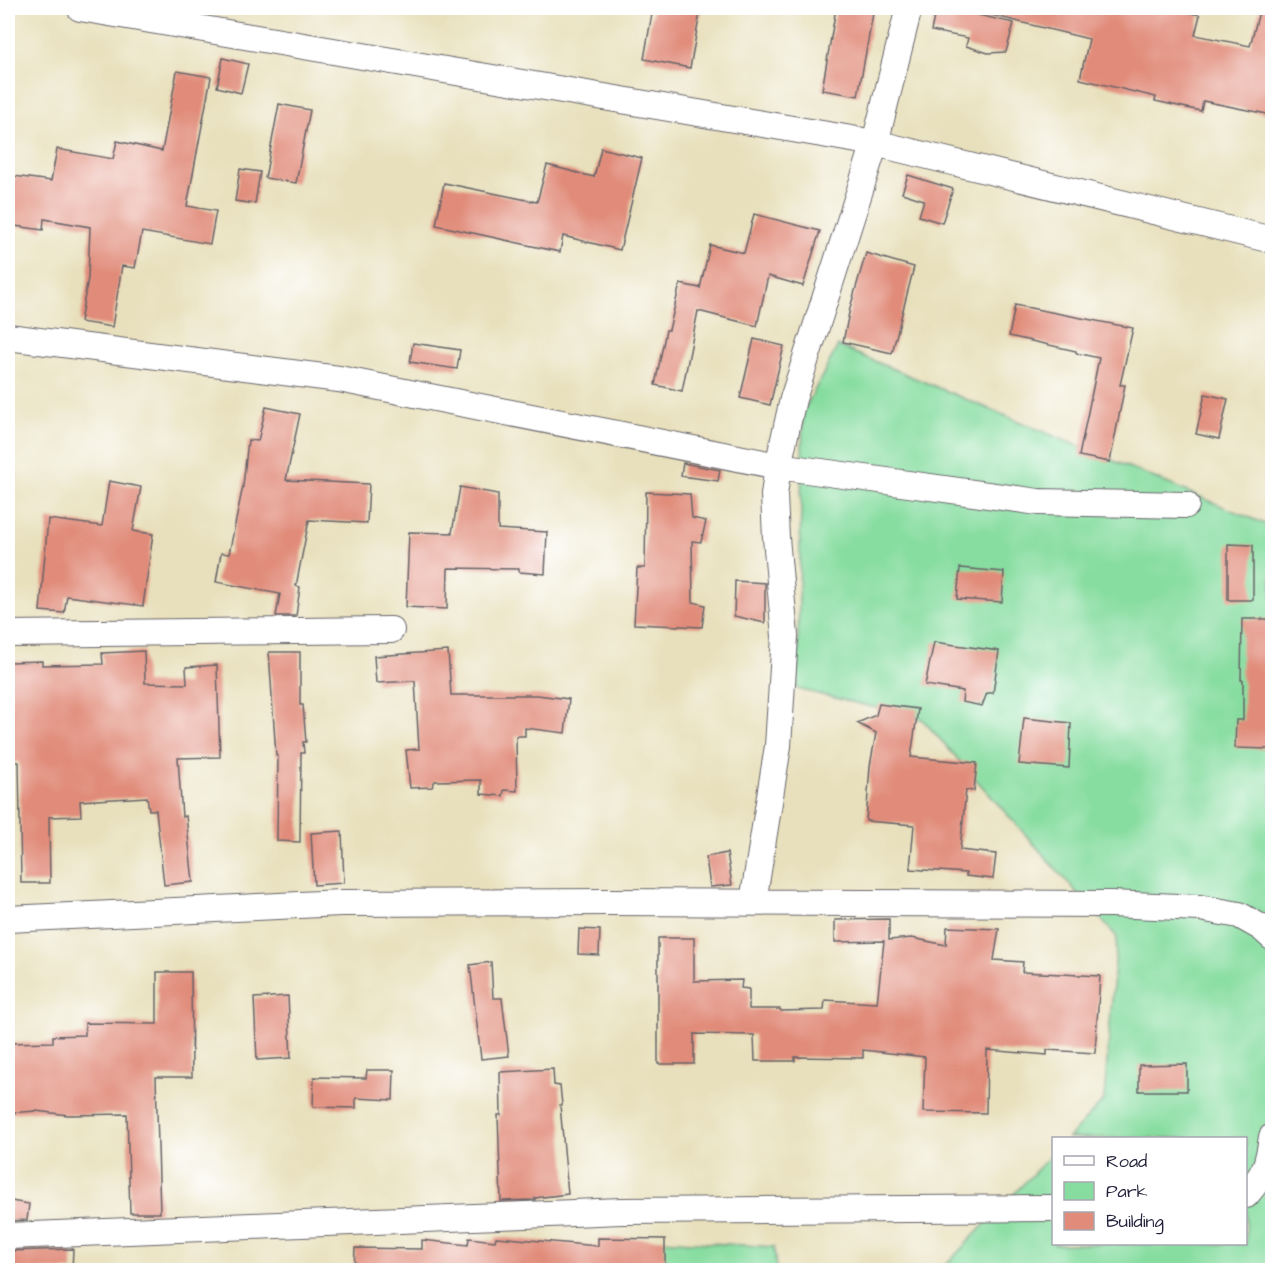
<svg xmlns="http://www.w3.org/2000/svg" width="1280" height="1278" font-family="'Architects Daughter',sans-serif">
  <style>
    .green { fill: #87dda0; stroke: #54806e; stroke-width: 1.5 }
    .building { fill: #e18c7a }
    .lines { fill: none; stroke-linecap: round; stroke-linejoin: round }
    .street-casing { stroke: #676468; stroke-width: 28 }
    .street { stroke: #fff; stroke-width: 26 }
  </style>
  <rect width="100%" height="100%" fill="#fff"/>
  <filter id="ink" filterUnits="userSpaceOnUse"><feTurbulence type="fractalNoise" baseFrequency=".0167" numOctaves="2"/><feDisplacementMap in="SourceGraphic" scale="12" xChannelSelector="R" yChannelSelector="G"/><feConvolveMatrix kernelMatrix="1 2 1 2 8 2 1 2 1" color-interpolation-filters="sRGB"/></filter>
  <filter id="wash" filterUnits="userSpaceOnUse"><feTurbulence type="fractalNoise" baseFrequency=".008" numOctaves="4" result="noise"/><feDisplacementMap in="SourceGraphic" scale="24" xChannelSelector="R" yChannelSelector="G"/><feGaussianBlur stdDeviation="1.35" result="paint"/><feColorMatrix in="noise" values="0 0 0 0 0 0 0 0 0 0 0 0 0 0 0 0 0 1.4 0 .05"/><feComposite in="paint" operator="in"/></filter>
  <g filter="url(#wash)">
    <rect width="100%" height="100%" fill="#e8e0bc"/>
    <!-- green -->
    <path class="green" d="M838 346 1272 527V1270H941L1053 1153 1054 1244H1246V1138H1068L1104 1100 1117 937 922 719 797 689 803 412Z
      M660 1240 774 1247 776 1270H659Z"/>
    <g id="blocks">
      <!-- building -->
      <path class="building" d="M653 8H701L690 68 644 59Z
        M836 8H874L858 96 822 90Z
        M936 8H980L978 15 1014 23 1006 52 988 53 966 46 968 38 931 31Z
        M992 8H1167L1200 15 1195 35 1250 46 1260 8H1272V115L1203 101 1201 111 1155 101 1156 97 1080 79 1089 39 991 15Z
        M223 58 248 64 241 93 217 87Z
        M177 71 211 77 187 206 216 211 210 244 142 232 135 268 122 266 112 327 80 322 88 278 90 227 44 219 43 230 8 225 14 176 51 181 57 149 113 159 117 141 162 151Z
        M279 104 310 110 296 183 265 178Z
        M601 148 642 158 620 250 563 236 560 252 436 225 444 183 537 202 547 165 594 177Z
        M240 169 260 172 255 204 235 201Z
        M908 175 953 189 942 223 919 216 924 200 902 193Z
        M754 214 820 231 803 286 768 276 757 326 698 311 682 391 655 385 666 330H669L680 284 700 288 710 245 744 253Z
        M866 253 914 267 892 353 843 342 850 308Z
        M1015 305 1133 328 1120 385H1125L1110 462 1079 456 1099 358 1076 353V351L1009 336Z
        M754 339 784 346 770 405 740 398Z
        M413 343 460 350 457 369 410 362Z
        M1205 394 1228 399 1219 439 1196 434Z
        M266 407 300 414 286 480 369 484 367 523 309 520 296 586 300 587 296 616H276L280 594 216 582 221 553 229 554 243 486 248 440 258 441Z
        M683 463 720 470 718 481 681 476Z
        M109 481 141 487 133 531 153 534 143 606 67 596 64 613 40 611 48 519 102 526Z
        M460 487 498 494V529L547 532 545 574 519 572V569L448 568 447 609 406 607 409 532 452 533Z
        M646 492 690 494 692 518 706 521 701 542 692 541 693 602 705 605 702 627 634 624 637 568H645Z
        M1228 544 1253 545V600H1228Z
        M960 568 1004 572 1002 602 957 599Z
        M735 581 765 583V623L734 616Z
        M1242 619H1272V716H1269V749L1235 748 1236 720H1243V680H1241Z
        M934 642 999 651 993 693H987L982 706 962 702 963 691 925 685Z
        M144 651 145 683 187 684 186 667 217 665 220 757 178 758 182 817 186 816 193 882 164 885 156 810H149L147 797 80 801 81 816 49 817 50 883H21L19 762H12L8 662 42 661V665L103 664 102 653Z
        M448 651 451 695H537L569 699 565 733 525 728V736H516L517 791 504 790 503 796 481 794V780L435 781 432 787 410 788 406 750 419 749 415 681 376 683 374 656Z
        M269 652H300V705H303L306 742H303L304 753H301L300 842 277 841 278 756H276Z
        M879 704 918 709 911 757 977 763 974 791 966 790 960 850 996 854 993 879 966 876V873L910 869 914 825 866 821 870 766 876 733 857 723 876 715Z
        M1024 718 1071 723 1069 768 1019 764Z
        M342 831 344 883 314 885 311 833Z
        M727 853 732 885 710 887 706 857Z
        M889 919V940L912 938 946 945 947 927 999 929 994 960 1023 962 1022 972 1100 976 1095 1053 1047 1050V1055L987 1050 986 1113 923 1112 925 1057 863 1050V1058L795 1057V1061H755L754 1035 694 1034V1064H658V938H694V981L742 980 741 988 749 989V1009H780L781 1011 824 1010 825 1000 877 1003 884 941 835 942V920Z
        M579 929 600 930 599 955 578 954Z
        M491 962 493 998H502L509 1056 481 1059 470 965Z
        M157 972H191L192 1077H156L160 1213H130L127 1114 68 1115 36 1111 8 1113V1043L53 1042V1036L85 1035V1023L157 1024Z
        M288 996 291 1058 257 1060 254 998Z
        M1187 1064V1091H1139V1065Z
        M553 1069 554 1085 560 1086 562 1105H560L568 1194 535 1198V1200L501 1201 498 1115H501L500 1072Z
        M367 1070H394L393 1100 356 1098V1108L313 1107 314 1077 366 1078Z
        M11 1201 29 1204 27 1220 8 1221Z
        M496 1237 598 1246V1238L665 1239V1270H482L461 1268V1270H354L355 1248 422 1249V1240L468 1245 469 1238 495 1241Z
        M73 1249 72 1270H8V1251Z"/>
    </g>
  </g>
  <g filter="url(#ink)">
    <use href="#blocks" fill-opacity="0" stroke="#676468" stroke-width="1.5"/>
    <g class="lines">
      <!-- street casing -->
      <g class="street-casing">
        <path id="street" d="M80 8 875 143 1272 240
          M8 337 339 379 778 466 1038 502 1186 505
          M8 634 391 630
          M753 902 778 746 785 636 776 538 774 495 778 466 793 399 875 143 909 8
          M8 919 341 903 608 902 1111 904 1200 908 1239 915 1262 928 1272 937
          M1246 1195C1265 1173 1268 1166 1272 1137
          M8 1236 621 1211 1054 1208"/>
      </g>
      <!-- street -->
      <use href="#street" class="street"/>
    </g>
  </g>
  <!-- margin -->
  <rect width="1280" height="1278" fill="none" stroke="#fff" stroke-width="30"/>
  <!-- legend -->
  <rect x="1052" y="1137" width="195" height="108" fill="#ffffff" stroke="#a7a7b1" stroke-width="1.5"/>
  <rect x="1064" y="1156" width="30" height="9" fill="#ffffff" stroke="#a7a7b1" stroke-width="1.5"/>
  <text x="1106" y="1167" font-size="18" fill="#22223b">Road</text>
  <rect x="1064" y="1182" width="30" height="18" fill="#87dda0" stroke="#a7a7b1" stroke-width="1.5"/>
  <text x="1106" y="1197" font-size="18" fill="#22223b">Park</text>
  <rect x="1064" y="1212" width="30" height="18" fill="#e18c7a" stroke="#a7a7b1" stroke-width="1.5"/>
  <text x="1106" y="1227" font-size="18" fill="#22223b">Building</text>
</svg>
